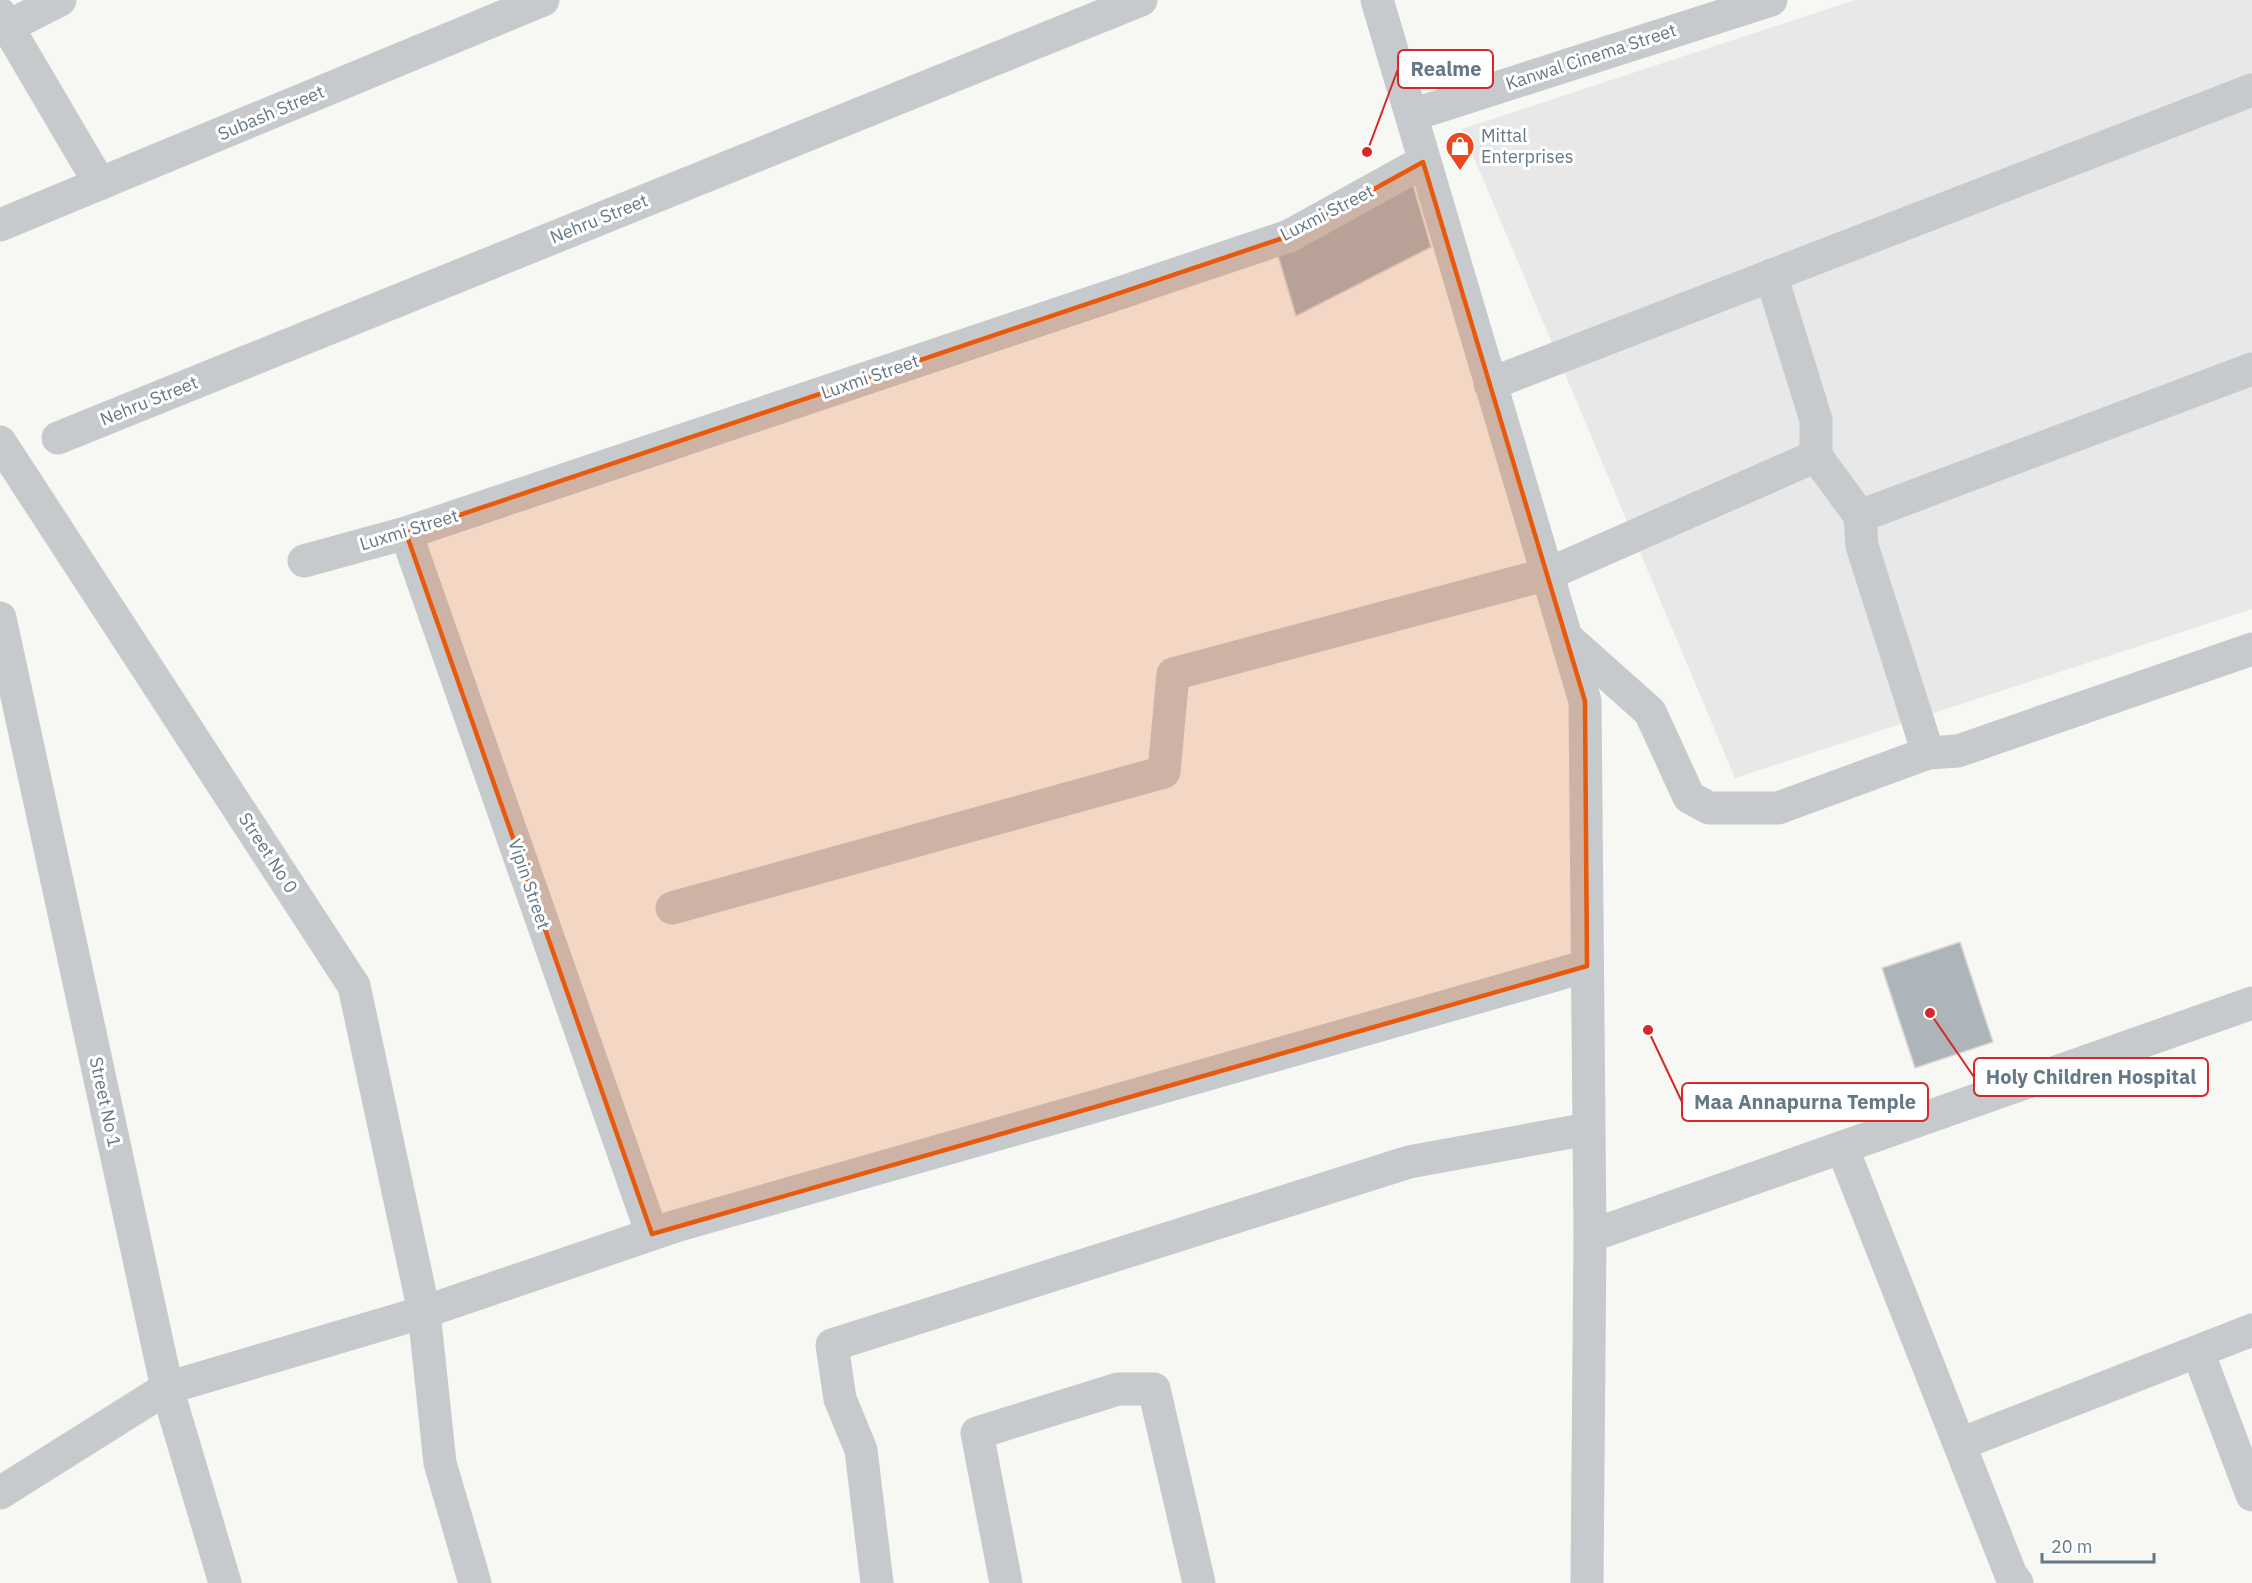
<svg xmlns="http://www.w3.org/2000/svg" width="2252" height="1583" font-family="'IBM Plex Sans',sans-serif">
  <style>
    .built { fill: #e7e8e7 }
    .building { fill: #adb5bb; stroke: #d8d8d6; stroke-width: 1.5 }
    .lines { fill: none; stroke-linecap: round; stroke-linejoin: round }
    .minor { stroke: #c6cacd; stroke-width: 33 }
    .marked { fill: #e8590c; fill-opacity: 0.2; stroke: #e8590c; stroke-width: 4.5; stroke-linejoin: round }
    .labels { text-anchor: middle; stroke-width: 6; stroke-linejoin: round; paint-order: stroke }
    .street-label { font-size: 18px; fill: #647886; stroke: #fff }
    .poi-label { font-size: 18px; fill: #647886; stroke: #fff; text-anchor: start }
    .leader { fill: none; stroke: #d62828; stroke-width: 2 }
    .callout-dot { fill: #d62828; stroke: #fff; stroke-width: 2 }
    .callout { fill: #fff; stroke: #d62828; stroke-width: 2 }
    .callout-label { font-size: 20px; text-anchor: middle; font-weight: bold; fill: #647886 }
  </style>
  <rect width="100%" height="100%" fill="#f7f7f3"/>
  <!-- built -->
  <path class="built" d="M1855 0H2252V609L1735 778 1462 129Z"/>
  <!-- building -->
  <path class="building" d="M1411 178 1431 247 1296 316 1277 252Z
    M1960 942 1993 1042 1915 1068 1882 968Z"/>
  <g class="lines">
    <!-- minor -->
    <path class="minor" d="M1377 0 1585 701 1590 1236 1587 1583
      M0 14 100 184
      M7 27 60 0
      M1412 115 1771 0
      M0 225 543 0
      M1771 275 1816 420V456L1860 516 1862 546 1928 753
      M1490 384 2252 90
      M58 438 1141 0
      M0 442 354 986 424 1312 440 1463 475 1583
      M1860 516 2252 369
      M406 533 652 1234
      M304 561 406 533 1289 236 1423 162
      M0 618 167 1388 225 1583
      M1567 638 1650 712 1689 797 1709 808H1778L1928 753 1958 751 2252 649
      M672 908 1164 772 1173 674 1548 574 1816 456
      M1842 1147 2011 1575 2017 1583
      M1590 1236 2252 1003
      M2198 1352 2252 1495
      M1960 1444 2252 1330
      M0 1493 167 1388 424 1312 676 1226 1587 966
      M877 1583 861 1450 840 1399 832 1345 1409 1162 1588 1129
      M1006 1583 977 1433 1118 1389H1154L1199 1583"/>
  </g>
  <!-- marked area -->
  <path class="marked" d="M1423 162 1585 701 1587 966 652 1234 406 533 1289 236Z"/>
  <!-- icons -->
  <defs>
    <g id="shop-pin" transform="scale(1.5)"><path d="M0 17L-7.5 6A9.5 9.5 0 1 1 7.5 6Z" fill="#ec471e" stroke="#fff"/><path d="M-5-2.5h2.3a2.7 3.5 0 0 1 5.4 0H5L5.5 6h-11ZM-1.5-2.5h3a1.5 2.3 0 0 0-3 0Z" fill="#fff"/></g>
  </defs>
  <g fill-rule="evenodd">
    <use href="#shop-pin" x="1460" y="146"/>
  </g>
  <g class="labels">
    <!-- street labels -->
    <g class="street-label">
      <text transform="translate(1591 57) rotate(-18)" y="6">Kanwal Cinema Street</text>
      <text transform="translate(271 113) rotate(-23)" y="6">Subash Street</text>
      <text transform="translate(1327 213) rotate(-27)" y="6">Luxmi Street</text>
      <text transform="translate(599 219) rotate(-22)" y="6">Nehru Street</text>
      <text transform="translate(870 377) rotate(-19)" y="6">Luxmi Street</text>
      <text transform="translate(149 401) rotate(-22)" y="6">Nehru Street</text>
      <text transform="translate(409 530) rotate(-17)" y="6">Luxmi Street</text>
      <text transform="translate(268 853) rotate(57)" y="6">Street No 0</text>
      <text transform="translate(529 884) rotate(71)" y="6">Vipin Street</text>
      <text transform="translate(105 1102) rotate(78)" y="6">Street No 1</text>
    </g>
    <!-- poi labels -->
    <g class="poi-label">
      <text x="1481" y="142">Mittal<tspan x="1481" dy="21">Enterprises</tspan></text>
    </g>
  </g>
  <!-- callouts -->
  <path class="leader" d="M1367 152L1398 69M1930 1013L1974 1077M1648 1030L1682 1102"/>
  <g class="callout-dot">
    <circle cx="1367" cy="152" r="6"/>
    <circle cx="1930" cy="1013" r="6"/>
    <circle cx="1648" cy="1030" r="6"/>
  </g>
  <g class="callout">
    <rect x="1398" y="50" width="95" height="38" rx="6"/>
    <rect x="1974" y="1058" width="234" height="38" rx="6"/>
    <rect x="1682" y="1083" width="246" height="38" rx="6"/>
  </g>
  <g class="callout-label">
    <text x="1446" y="76">Realme</text>
    <text x="2091" y="1084">Holy Children Hospital</text>
    <text x="1805" y="1109">Maa Annapurna Temple</text>
  </g>
  <!-- scale -->
  <path d="M2042 1553v9h112v-9" fill="none" stroke="#647886" stroke-width="3"/>
  <text x="2051" y="1553" font-size="18" fill="#647886" stroke="#ffffff" stroke-width="4.5" paint-order="stroke">20 m</text>
</svg>
